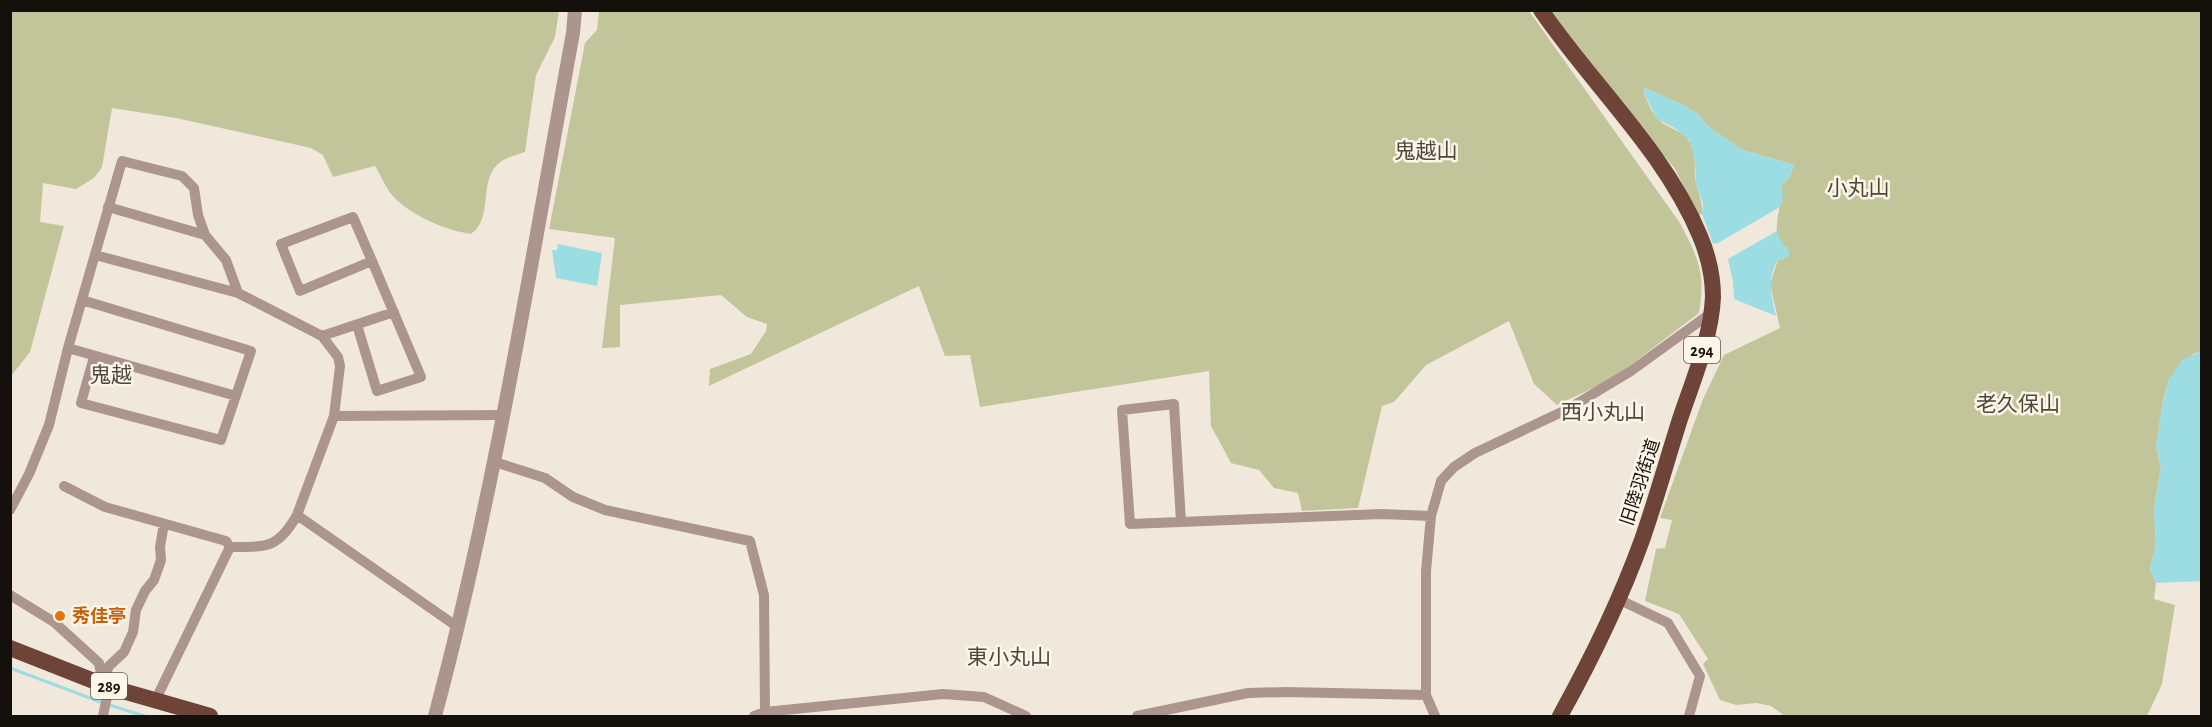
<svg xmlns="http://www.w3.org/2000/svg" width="2212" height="727" font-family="'Alegreya Sans','Noto Sans JP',sans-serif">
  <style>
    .green { fill: #c1c599 }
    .water { fill: #9cdde3 }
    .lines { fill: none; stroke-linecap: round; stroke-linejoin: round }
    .stream { stroke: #9cdde3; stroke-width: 3 }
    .minor { stroke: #ad958f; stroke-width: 10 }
    .tertiary { stroke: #ad958f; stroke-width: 14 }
    .trunk { stroke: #6e4438; stroke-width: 16 }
    .food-dot { fill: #e8710a; stroke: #fdf5e8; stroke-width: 2 }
    .labels { text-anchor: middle; stroke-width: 5; stroke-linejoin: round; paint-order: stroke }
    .shield { fill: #fdf5e8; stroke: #5a554f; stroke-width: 1.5 }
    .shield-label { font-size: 16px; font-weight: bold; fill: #14110d }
    .street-label { font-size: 18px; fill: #14110d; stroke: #fdf5e8 }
    .food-label { font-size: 18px; font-weight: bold; fill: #c56008; stroke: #fdf5e8; text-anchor: start }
    .quarter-label { font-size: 21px; fill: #4d463c; stroke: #fdf5e8 }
  </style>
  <rect width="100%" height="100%" fill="#f0e8db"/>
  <!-- green -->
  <path class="green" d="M11 10H559V11L555 37 536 75 525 152C516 155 504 158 498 164 478 182 494 218 471 234 444 230 410 215 392 195 385 187 381 175 375 166L333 177 323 155 311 148 176 118 112 108 102 167 94 178 76 189 43 183 40 222 64 226 30 352 11 376Z
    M599 11H1529L1680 223C1698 258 1706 272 1699 313L1612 379 1557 405 1534 384 1509 321 1426 365 1394 402 1382 406 1358 508 1302 511 1298 493 1274 488 1259 470 1231 463 1211 426 1209 371 980 407 970 355 945 356 919 286 709 386 710 369 751 354 766 331 767 324 747 317 721 295 620 305V347L602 348 615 238 549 229 585 43 597 30Z
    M1549 11H2201V351L2193 354 2169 379 2163 400 2156 447 2161 467 2154 509 2156 543 2150 570 2156 583 2154 599 2175 605 2162 684 2147 716H1785L1771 706 1756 703 1736 705 1720 700 1703 664 1708 659 1679 614 1645 601 1656 549 1665 548 1672 520 1660 518 1703 399 1724 355 1780 328 1770 284 1778 260 1788 257 1787 248C1784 246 1781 244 1779 241 1772 230 1783 200 1782 185L1789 178 1794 165 1740 149 1708 126 1699 115 1687 107 1645 88 1643 91C1647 100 1651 112 1659 120 1667 128 1682 130 1689 141 1698 153 1693 168 1696 182 1698 194 1703 201 1702 214L1698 215 1675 169 1559 28Z"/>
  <!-- water -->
  <path class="water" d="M1645 88 1687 107 1699 115 1708 126 1740 149 1794 165 1789 178 1782 185 1783 199 1780 207 1718 243 1713 244 1702 214 1703 204 1696 184 1695 161 1689 140 1673 127 1657 119 1643 91Z
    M1777 231C1779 241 1785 245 1790 254L1788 257 1778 260C1767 279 1771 295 1776 316L1734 299 1733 282 1728 259Z
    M558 244 602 253 597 286 556 278 552 250H557Z
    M2201 351V581L2156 583 2150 570 2156 543 2154 509 2161 467 2156 447 2163 400 2169 379 2181 361Z"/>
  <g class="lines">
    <!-- stream -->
    <path class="stream" d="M10 668 103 703
      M109 705 145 716"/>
    <!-- minor -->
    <path class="minor" d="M108 207 205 235
      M353 217 372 261 300 291 281 244Z
      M82 300 251 351 221 440 81 403 94 357
      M357 325 377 391 421 377 372 261
      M322 336 394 312
      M68 348 236 396
      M1174 404 1181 522 1130 524 1122 410Z
      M334 416 504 415
      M495 462 545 478 573 497 605 510 750 541 764 595 765 712
      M64 486 105 507 226 541 230 547C266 547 278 549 297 515L334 416 340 366 338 357 322 336 238 293 95 255
      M10 510 29 474 49 425 68 348 122 161 182 176 194 188 198 215 205 235 226 260 238 293
      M297 515 459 628
      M1181 522 1381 514 1431 516
      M10 595 54 622 99 663 102 680
      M1618 599 1668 623 1700 676 1689 716
      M102 683 109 666 124 652 133 632 136 610 145 591 154 580 161 560 160 547 164 524
      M155 701 230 547
      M103 716 109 687
      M754 716 765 712 943 694 984 697 1026 716
      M1137 716 1248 693 1286 692 1426 695
      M1435 716 1426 695V571L1431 516 1441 481 1454 467 1475 453 1568 409 1631 371 1711 313"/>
    <!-- tertiary -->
    <path class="tertiary" d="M435 716C495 492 531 262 573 33L575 10"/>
    <!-- trunk -->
    <path class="trunk" d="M1541 10C1593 86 1664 150 1700 236 1708 255 1713 276 1713 297 1711 339 1693 380 1680 419 1667 460 1656 500 1642 540 1620 601 1591 660 1560 716
      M10 648 109 687 210 716"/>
  </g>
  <!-- markers -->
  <circle class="food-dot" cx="60" cy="616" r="6"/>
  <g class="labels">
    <!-- shield labels -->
    <g class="shield">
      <rect x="1684" y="337" width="36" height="26" rx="4.5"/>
      <rect x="91" y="673" width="36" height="26" rx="4.5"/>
    </g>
    <g class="shield-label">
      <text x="1702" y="356">294</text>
      <text x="109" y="692">289</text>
    </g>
    <!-- street labels -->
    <g class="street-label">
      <text transform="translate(1640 482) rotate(-72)" y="6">旧陸羽街道</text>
    </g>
    <!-- food labels -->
    <g class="food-label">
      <text x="72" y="622">秀佳亭</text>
    </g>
    <!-- quarter labels -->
    <g class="quarter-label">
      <text x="1426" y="158">鬼越山</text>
      <text x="1858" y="195">小丸山</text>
      <text x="111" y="382">鬼越</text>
      <text x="2018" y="411">老久保山</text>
      <text x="1603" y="419">西小丸山</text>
      <text x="1009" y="664">東小丸山</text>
    </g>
  </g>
  <!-- border -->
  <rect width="2212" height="727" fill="none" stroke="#14110d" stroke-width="24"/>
</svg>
